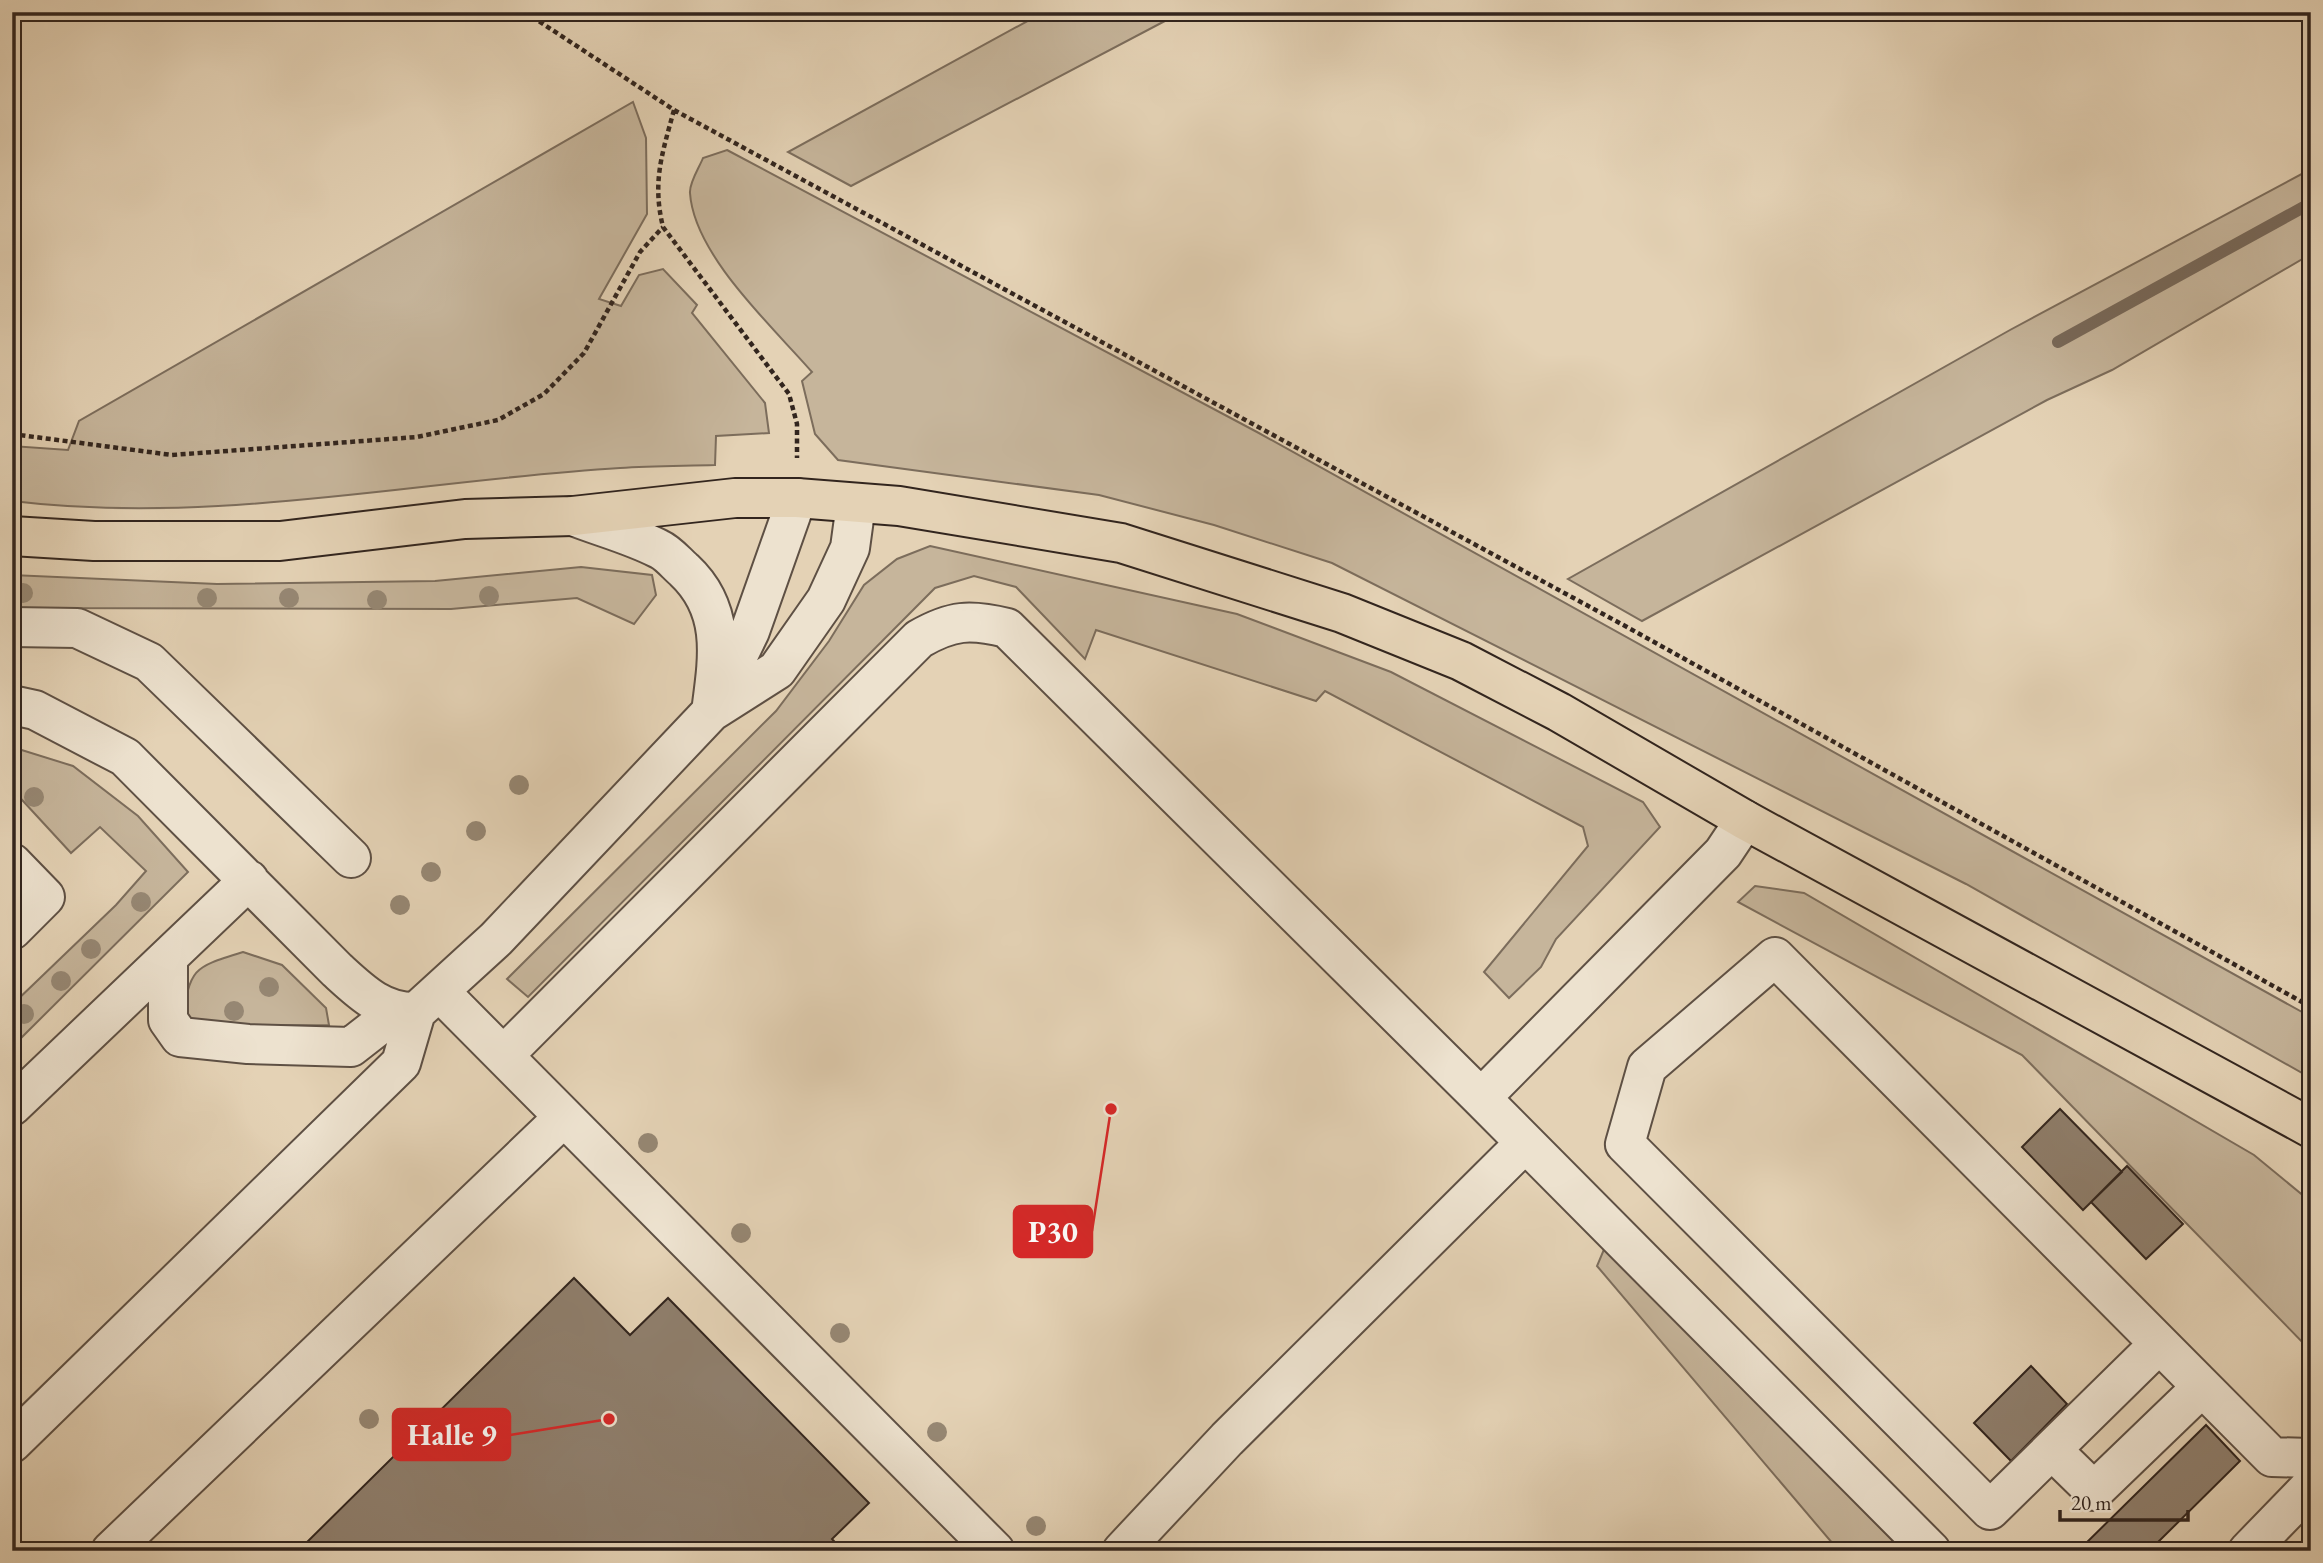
<svg xmlns="http://www.w3.org/2000/svg" width="2323" height="1563" font-family="'EB Garamond',serif">
  <style>
    .green { fill: #c6b59b; stroke: #7c6d5c; stroke-width: 2 }
    .lines { fill: none; stroke-linecap: round; stroke-linejoin: round }
    .stream { stroke: #78695a; stroke-width: 12 }
    .building { fill: #8f7f6d; stroke: #32251e; stroke-width: 2 }
    .minor-casing { stroke: #5e5044; stroke-width: 42 }
    .major-casing { stroke: #32251e; stroke-width: 42 }
    .path { stroke: #32251e; stroke-width: 4.5; stroke-dasharray: 5 3.5; stroke-linecap: butt }
    .minor { stroke: #ede2cf; stroke-width: 38 }
    .major { stroke: #e4d2b5; stroke-width: 38 }
    .tree { fill: #968773 }
    .leader { fill: none; stroke: #d62828; stroke-width: 2.5 }
    .callout-dot { fill: #d62828; stroke: #ede2cf; stroke-width: 2.5 }
    .callout { fill: #d62828; stroke: #d62828; stroke-width: 2.5 }
    .callout-label { font-size: 30px; text-anchor: middle; font-weight: bold; fill: #fff }
  </style>
  <rect width="100%" height="100%" fill="#e4d2b5"/>
  <filter id="stains"><feTurbulence type="fractalNoise" baseFrequency=".00286" numOctaves="4"/><feColorMatrix values="0 0 0 0 .2 0 0 0 0 .09 0 0 0 0 .02 0 0 0 .5 -.17"/></filter>
  <radialGradient id="worn" r=".72"><stop offset=".6" stop-color="#630" stop-opacity="0"/><stop offset="1" stop-color="#630" stop-opacity=".3"/></radialGradient>
  <!-- green -->
  <path class="green" d="M1044 12H1182L851 186 788 152Z
    M633 102 646 138 647 214 599 299 621 306 639 275 663 269 697 305 692 313 765 403 769 433 716 436 715 465C684 466 652 466 620 468 418 480 215 526 12 501V446L68 450 79 421Z
    M727 150 1257 432 2311 1017V1078L1966 884 1332 563 1214 525 1099 495 838 460 815 434 802 381 812 372C772 326 694 255 690 193 689 183 699 168 703 158Z
    M2311 169V254L2112 370 2047 400 1642 621 1568 579 2010 330Z
    M930 546 1237 614 1391 672 1643 802 1660 827 1556 939 1541 967 1509 998 1484 972 1588 846 1583 827 1325 691 1316 701 1096 630 1085 659 1016 587 974 576 935 588 528 997 507 979 776 711 829 641 864 585 897 559Z
    M581 567 652 575 656 595 634 624 577 598 451 609 12 608V575L217 584 435 581Z
    M12 747 73 766 138 816 188 872 12 1047V1005L116 905 146 871 100 827 71 853 12 789Z
    M1755 886 1804 893 2254 1155 2311 1202V1351L2022 1055 1738 902Z
    M243 952 282 965 326 1008 329 1025 186 1026 182 1021C191 968 191 968 243 952Z
    M1605 1247 1903 1551H1839L1597 1266Z"/>
  <g class="lines">
    <!-- stream -->
    <path class="stream" d="M2058 342 2311 203"/>
  </g>
  <!-- building -->
  <path class="building" d="M2060 1109 2122 1172 2083 1210 2022 1147Z
    M2127 1166 2183 1224 2146 1259 2091 1202Z
    M574 1278 630 1335 668 1298 869 1503 832 1539 843 1551H298Z
    M2031 1366 2067 1404 2011 1461 1974 1423Z
    M2206 1425 2240 1461 2149 1551H2078Z
    M2157 1543 2165 1551H2149Z"/>
  <g class="lines">
    <!-- minor casing -->
    <g class="minor-casing">
      <path id="minor" d="M573 516C601 527 632 535 659 549 668 553 676 563 684 570 727 610 718 659 711 712
        M12 627 77 628 149 662 351 858
        M721 691 750 631 797 498
        M12 705 35 710 125 757 337 970C361 992 382 1013 416 1012
        M12 863 45 897 12 930
        M168 958V1020L180 1037 248 1044 351 1047 396 1012
        M440 992 995 1551
        M504 1055 919 639C952 620 970 619 1007 628L1481 1098 1931 1551
        M1481 1098 1723 853 1745 820
        M12 1106 249 880
        M2159 1344 1990 1510 1625 1144 1647 1067 1775 957 2272 1457 2311 1458
        M12 1443 401 1063 416 1012 496 939 711 712 777 670 826 600 850 548 856 504
        M2052 1450 2094 1491 2202 1387
        M111 1551 564 1117
        M1122 1551 1227 1439 1525 1143
        M2248 1551 2311 1486"/>
    </g>
    <!-- major casing -->
    <g class="major-casing">
      <path id="major" d="M12 536 94 541H280L465 519 573 516 735 498H797L899 506 1121 543 1342 613 1461 661 1559 712 1745 820 2311 1128"/>
    </g>
    <!-- path -->
    <path class="path" d="M525 12 674 110 1627 627 2311 1007
      M674 110C662 154 652 182 663 227L789 394 797 424V458
      M12 434 172 455 417 437 498 420 544 394 584 353 640 252 663 227"/>
    <!-- minor -->
    <use href="#minor" class="minor"/>
    <!-- major -->
    <use href="#major" class="major"/>
  </g>
  <!-- trees -->
  <g class="tree">
    <circle cx="23" cy="593" r="10"/>
    <circle cx="489" cy="596" r="10"/>
    <circle cx="207" cy="598" r="10"/>
    <circle cx="289" cy="598" r="10"/>
    <circle cx="377" cy="600" r="10"/>
    <circle cx="519" cy="785" r="10"/>
    <circle cx="34" cy="797" r="10"/>
    <circle cx="476" cy="831" r="10"/>
    <circle cx="431" cy="872" r="10"/>
    <circle cx="141" cy="902" r="10"/>
    <circle cx="400" cy="905" r="10"/>
    <circle cx="91" cy="949" r="10"/>
    <circle cx="61" cy="981" r="10"/>
    <circle cx="269" cy="987" r="10"/>
    <circle cx="234" cy="1011" r="10"/>
    <circle cx="24" cy="1014" r="10"/>
    <circle cx="648" cy="1143" r="10"/>
    <circle cx="741" cy="1233" r="10"/>
    <circle cx="840" cy="1333" r="10"/>
    <circle cx="369" cy="1419" r="10"/>
    <circle cx="937" cy="1432" r="10"/>
    <circle cx="1036" cy="1526" r="10"/>
  </g>
  <!-- callouts -->
  <path class="leader" d="M1111 1109L1092 1231M609 1419L510 1435"/>
  <g class="callout-dot">
    <circle cx="1111" cy="1109" r="7"/>
    <circle cx="609" cy="1419" r="7"/>
  </g>
  <g class="callout">
    <rect x="1014" y="1206" width="78" height="51" rx="7"/>
    <rect x="393" y="1409" width="117" height="51" rx="7"/>
  </g>
  <g class="callout-label">
    <text x="1053" y="1242">P30</text>
    <text x="452" y="1445">Halle 9</text>
  </g>
  <!-- margin -->
  <rect width="2323" height="1563" fill="none" stroke="#e4d2b5" stroke-width="42"/>
  <rect x="14" y="14" width="2295" height="1535" fill="none" stroke="#32251e" stroke-width="3.5"/>
  <rect x="21" y="21" width="2281" height="1521" fill="none" stroke="#32251e" stroke-width="2"/>
  <!-- scale -->
  <path d="M2060 1510v10h128v-10" fill="none" stroke="#32251e" stroke-width="3.5"/>
  <text x="2071" y="1510" font-size="21" fill="#32251e" stroke="#ede2cf" stroke-width="5" paint-order="stroke">20 m</text>
  <rect width="100%" height="100%" filter="url(#stains)"/>
  <rect width="100%" height="100%" fill="url(#worn)"/>
</svg>
